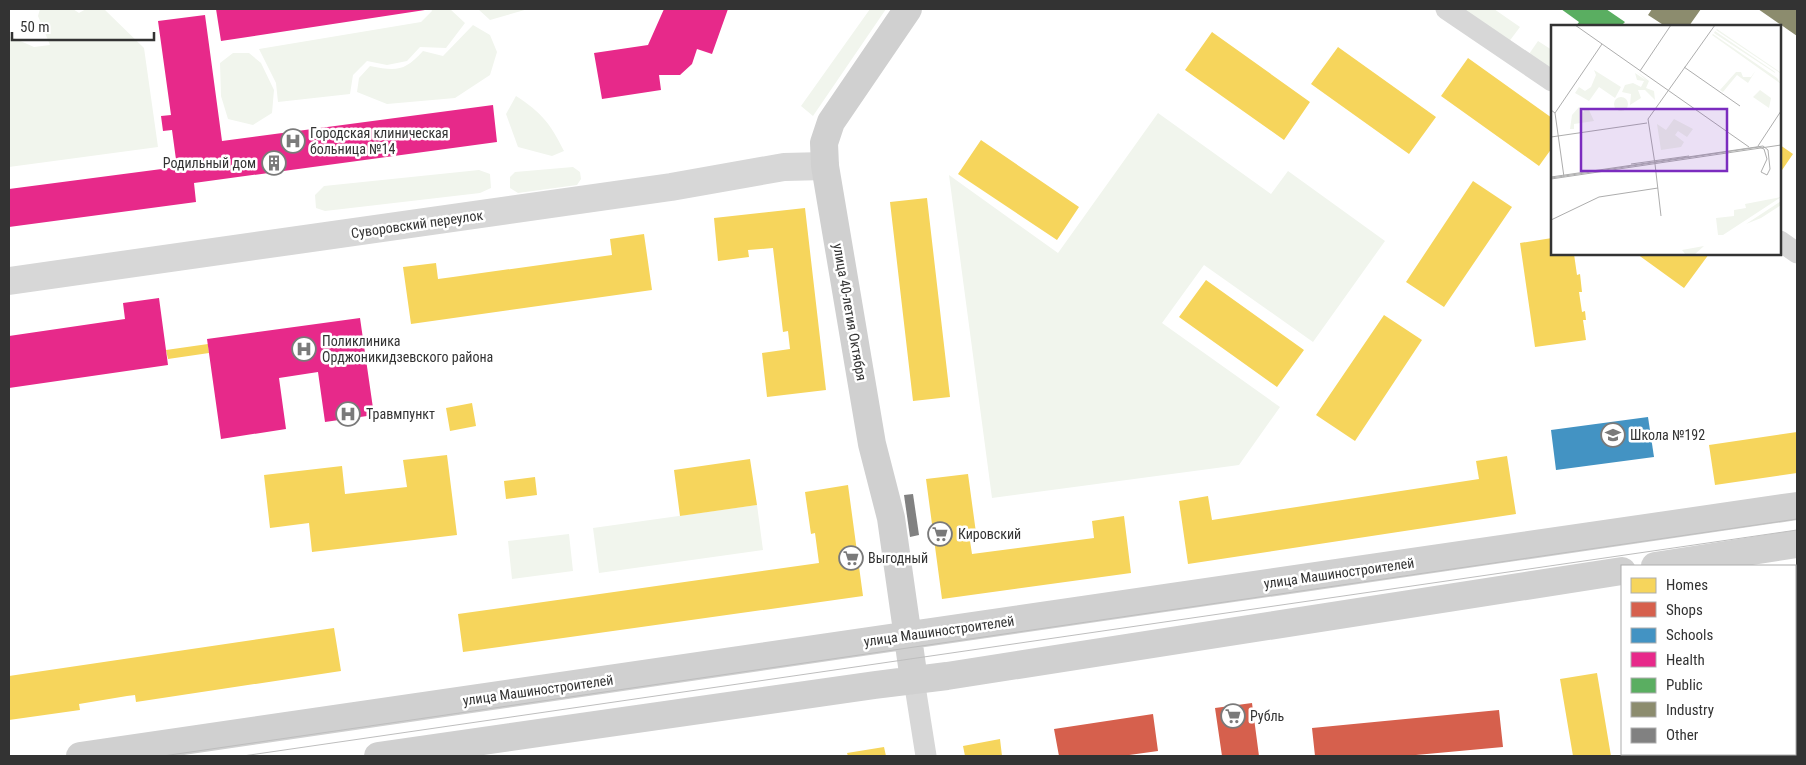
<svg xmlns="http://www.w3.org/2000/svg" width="1806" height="765" font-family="'Roboto Condensed',sans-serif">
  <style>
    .green { fill: #f1f5ed }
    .homes { fill: #f6d55c }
    .shops { fill: #d6604d }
    .schools { fill: #4393c3 }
    .health { fill: #e7298a }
    .public { fill: #5aae61 }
    .industry { fill: #8c8c6e }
    .building { fill: #818181 }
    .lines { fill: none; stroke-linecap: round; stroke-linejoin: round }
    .minor { stroke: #d7d7d7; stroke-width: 21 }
    .tertiary { stroke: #d7d7d7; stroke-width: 28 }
    .secondary { stroke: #d0d0d0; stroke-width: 28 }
    .tram { stroke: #bebebe; stroke-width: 1 }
    .labels { text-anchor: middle; stroke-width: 5; stroke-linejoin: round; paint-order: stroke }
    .poi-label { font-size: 14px; fill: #333; stroke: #fff; text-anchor: start }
    .street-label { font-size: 14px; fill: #333; stroke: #fff }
    .inset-road { fill: none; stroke: #adadad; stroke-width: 1 }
    .view { fill: #7b2cbf; fill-opacity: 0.15; stroke: #7b2cbf; stroke-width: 2.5 }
    .inset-edge { fill: none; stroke: #333; stroke-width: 2.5 }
  </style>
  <rect width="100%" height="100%" fill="#fff"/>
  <!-- green -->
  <path class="green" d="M40 9H73L79 13 86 9H104L144 48 158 147 9 167V36L34 47 50 45 38 16Z
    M431 9H450L465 23 446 48 420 47 407 61 387 65 367 61 353 75 350 94 278 102 276 83 259 49 421 22 432 11Z
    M478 9H528L490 20Z
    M870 9H886L813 116 801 106Z
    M1459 9H1494L1520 27 1508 43Z
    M473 25 490 35 497 52 490 75 455 98 387 104 357 92 359 78 370 66C396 71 404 72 423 51L443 56Z
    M1538 41 1552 50V75L1527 57Z
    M233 53H249L261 63 274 90 272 113 253 125 228 119 221 96 220 63Z
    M516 96C542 113 550 123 564 151L552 156 518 147 506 114Z
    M1158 113 1271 194 1288 171 1385 241 1313 342 1204 265 1162 323 1280 407 1239 465 992 498 949 175 1058 253Z
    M573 167 580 172 581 179 577 185 518 193 510 188V177L515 172Z
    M479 170 490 174 491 188 480 193 325 211 316 208 315 195 324 186Z
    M757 505 763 550 599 573 593 528Z
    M569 534 573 571 512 579 508 541Z"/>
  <!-- homes -->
  <path class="homes" d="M1212 32 1310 102 1284 140 1185 70Z
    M1338 47 1436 117 1409 154 1311 84Z
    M1468 58 1552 118V148L1539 166 1441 96Z
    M981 140 1079 207 1057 240 958 174Z
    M1780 145 1793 154 1780 173Z
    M1473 181 1512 207 1444 307 1406 282Z
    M927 198 950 397 913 401 890 202Z
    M805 208 826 390 767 397 762 353 790 349 788 331 783 332 773 248 748 250 749 257 718 261 714 218Z
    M644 234 652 290 411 324 403 267 436 263 438 279 453 277 612 255 610 239Z
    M1552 238V254H1574L1577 275 1580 274 1582 292H1579L1582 312 1585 311 1586 320H1583L1586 340 1535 347 1520 243Z
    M1637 254H1709L1684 288Z
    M1206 280 1304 350 1277 387 1179 317Z
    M1384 315 1422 340 1355 441 1316 415Z
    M208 344 209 353 168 359 166 350Z
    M472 403 476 426 450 431 446 408Z
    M1797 432V473L1715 485 1709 445Z
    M447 455 457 535 312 552 309 523 270 528 264 475 342 466 345 494 407 487 403 460Z
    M1507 456 1516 514 1188 564 1179 501 1208 496 1212 520 1479 479 1476 461Z
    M750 459 757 505 680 516 674 470Z
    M968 474 977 540 970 541 972 554 1094 538 1092 521 1124 516 1131 573 942 599 926 479Z
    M535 477 537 495 506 499 504 481Z
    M848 485 863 596 463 652 458 614 819 563 815 533 811 534 805 492Z
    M334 628 341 671 136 702 135 695 127 696 79 704 80 710 9 720V676Z
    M1597 673 1611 756H1573L1560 679Z
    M1000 739 1002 756H965L963 746Z
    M884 747 886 756H848L847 753Z"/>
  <!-- shops -->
  <path class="shops" d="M1252 703 1259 756H1222L1215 708Z
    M1499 710 1503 747 1405 756H1315L1312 728Z
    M1153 714 1158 751 1122 756H1059L1054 729Z"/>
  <!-- schools -->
  <path class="schools" d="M1648 417 1654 457 1556 470 1551 430Z"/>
  <!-- health -->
  <path class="health" d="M216 9H425V10L221 41Z
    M664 9H728L712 54 697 49 692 64 680 75H659L661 90 602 99 594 53 648 45Z
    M205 15 222 141 493 105 497 142 194 183 196 202 9 227V189L177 167 172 130 163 131 161 116 171 115 158 21Z
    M159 298 168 365 9 388V336L125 319 123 303Z
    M360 318 374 415 325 422 318 372 279 378 286 429 221 439 207 339Z"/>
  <!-- public -->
  <path class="public" d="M1561 9H1606L1625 22 1621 26H1576L1579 22Z"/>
  <!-- industry -->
  <path class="industry" d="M1652 9H1701L1689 26H1665L1648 15Z
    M1758 9H1797V36Z"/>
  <!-- building -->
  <path class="building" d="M913 494 919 535 910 537 904 495Z"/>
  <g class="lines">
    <!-- minor -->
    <path class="minor" d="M1446 9 1552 81
      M1780 241 1797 253
      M914 680 926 756"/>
    <!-- tertiary -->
    <path class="tertiary" d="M9 281 671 187 784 167 825 166"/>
    <!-- secondary -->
    <path class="secondary" d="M908 9 831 122 824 143 825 166 872 444 891 518 914 680
      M1655 566 1797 544
      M80 756 1797 506
      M378 756 875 685 947 676 1622 571"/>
    <!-- tram -->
    <path class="tram" d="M163 756 1797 519
      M243 756 1797 530"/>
  </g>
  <!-- icons -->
  <defs>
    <g id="hospital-ring" transform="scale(1.25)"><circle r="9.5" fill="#fff" stroke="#7a7a7a" stroke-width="1.5"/><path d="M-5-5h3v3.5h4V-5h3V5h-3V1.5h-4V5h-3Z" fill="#7a7a7a"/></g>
    <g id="building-ring" transform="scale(1.25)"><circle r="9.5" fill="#fff" stroke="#7a7a7a" stroke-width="1.5"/><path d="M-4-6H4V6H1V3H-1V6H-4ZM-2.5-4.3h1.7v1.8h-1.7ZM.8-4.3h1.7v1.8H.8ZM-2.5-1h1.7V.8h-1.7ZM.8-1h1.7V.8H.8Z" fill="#7a7a7a"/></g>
    <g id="school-ring" transform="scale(1.25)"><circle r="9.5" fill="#fff" stroke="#7a7a7a" stroke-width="1.5"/><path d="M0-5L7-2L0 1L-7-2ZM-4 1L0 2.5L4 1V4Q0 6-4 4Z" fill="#7a7a7a"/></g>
    <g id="supermarket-ring" transform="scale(1.25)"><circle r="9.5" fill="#fff" stroke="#7a7a7a" stroke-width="1.5"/><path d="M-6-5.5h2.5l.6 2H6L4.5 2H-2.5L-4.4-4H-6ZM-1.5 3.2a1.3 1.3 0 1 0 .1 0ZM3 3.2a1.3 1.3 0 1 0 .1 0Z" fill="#7a7a7a"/></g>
  </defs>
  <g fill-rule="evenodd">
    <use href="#hospital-ring" x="293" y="141"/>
    <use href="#building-ring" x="274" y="163"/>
    <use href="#hospital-ring" x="304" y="349"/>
    <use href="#hospital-ring" x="348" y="414"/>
    <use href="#school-ring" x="1613" y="435"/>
    <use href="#supermarket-ring" x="940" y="534"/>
    <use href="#supermarket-ring" x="851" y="558"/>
    <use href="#supermarket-ring" x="1233" y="716"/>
  </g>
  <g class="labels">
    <!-- poi labels -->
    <g class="poi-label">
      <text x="310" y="138">Городская клиническая<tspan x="310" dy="16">больница №14</tspan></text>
      <text x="256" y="168" text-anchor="end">Родильный дом</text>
      <text x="322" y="346">Поликлиника<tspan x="322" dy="16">Орджоникидзевского района</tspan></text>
      <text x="366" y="419">Травмпункт</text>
      <text x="1630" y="440">Школа №192</text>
      <text x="958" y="539">Кировский</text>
      <text x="868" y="563">Выгодный</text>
      <text x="1250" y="721">Рубль</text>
    </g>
    <!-- street labels -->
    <g class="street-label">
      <text transform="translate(417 224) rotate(-8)" y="5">Суворовский переулок</text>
      <text transform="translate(850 312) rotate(80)" y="5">улица 40-летия Октября</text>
      <text transform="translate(1339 573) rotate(-8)" y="5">улица Машиностроителей</text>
      <text transform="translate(939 631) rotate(-8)" y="5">улица Машиностроителей</text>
      <text transform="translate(538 690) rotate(-8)" y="5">улица Машиностроителей</text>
    </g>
  </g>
  <!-- overview -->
  <g transform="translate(1551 25)">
    <rect width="230" height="230" fill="#fff"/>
    <path d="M166 4 229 47V48L165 5ZM164 6 224 47V48L163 8ZM162 9 226 53 230 59 161 10ZM43 45 70 62 64 73 48 62 38 76 24 68 28 62 34 66 40 62 45 50ZM205 45 197 58 186 50 172 67 169 65 185 47H190L192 52H200ZM85 46 98 56 95 63 103 66 104 75 94 65H87L90 73 79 80 80 69 71 67 74 60 82 58 90 62 93 56 86 55 84 48 96 56ZM209 65 220 73 218 83 202 72ZM63 79a7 7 0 1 1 14 0a7 7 0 1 1-14 0ZM28 82 33 88V85H38L43 96 23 99V104H19L21 90ZM123 94 142 104 136 112 127 106 124 110 133 117 130 122 110 125 106 99 115 105ZM230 172 172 210H167L165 193 183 191V185L195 183 194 179ZM230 176V180L210 193 195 199ZM153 221 143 230H135L131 225Z" fill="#f1f5ed"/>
    <path class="inset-road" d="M24 0 198 122M133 42 189 81M89 46 120 0M0 85 4 88 13 152M4 88 51 19M0 112 96 98M207 121 230 86M80 139 138 131M104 139 110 191M104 139 97 94 164 0M0 152 212 121 217 125 219 144 216 150 210 147 216 134 213 124 208 122 0 153M0 154 230 120M0 195 48 172 107 163"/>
    <path class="view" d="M30 84H176V146H30Z"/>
    <rect width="230" height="230" class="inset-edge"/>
  </g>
  <!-- border -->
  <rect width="1806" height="765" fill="none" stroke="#333333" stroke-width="20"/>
  <!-- legend -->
  <rect x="1621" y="565" width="175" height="190" fill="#ffffff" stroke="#adadad"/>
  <rect x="1631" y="578" width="25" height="15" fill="#f6d55c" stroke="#adadad"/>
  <text x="1666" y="590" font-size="15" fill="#333333">Homes</text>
  <rect x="1631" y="602" width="25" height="15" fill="#d6604d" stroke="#adadad"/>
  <text x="1666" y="615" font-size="15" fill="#333333">Shops</text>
  <rect x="1631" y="628" width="25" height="15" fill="#4393c3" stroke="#adadad"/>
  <text x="1666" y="640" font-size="15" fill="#333333">Schools</text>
  <rect x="1631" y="652" width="25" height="15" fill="#e7298a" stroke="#adadad"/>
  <text x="1666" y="665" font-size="15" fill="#333333">Health</text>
  <rect x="1631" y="678" width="25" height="15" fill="#5aae61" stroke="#adadad"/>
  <text x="1666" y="690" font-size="15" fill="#333333">Public</text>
  <rect x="1631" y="702" width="25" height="15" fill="#8c8c6e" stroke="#adadad"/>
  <text x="1666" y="715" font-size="15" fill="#333333">Industry</text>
  <rect x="1631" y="728" width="25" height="15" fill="#818181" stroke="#adadad"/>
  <text x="1666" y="740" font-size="15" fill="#333333">Other</text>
  <!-- scale -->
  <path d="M12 32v8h142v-8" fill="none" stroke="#333333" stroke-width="2.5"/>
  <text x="20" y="32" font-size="15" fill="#333333" stroke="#ffffff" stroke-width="4" paint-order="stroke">50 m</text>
</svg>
